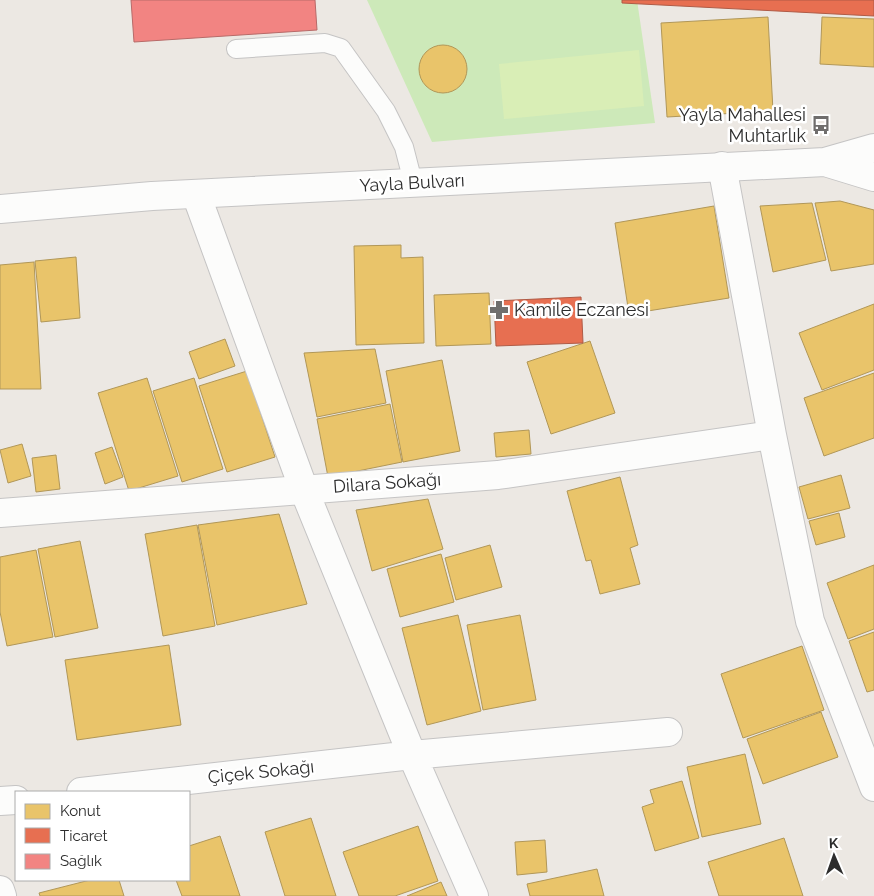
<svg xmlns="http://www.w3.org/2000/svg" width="874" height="896" font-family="Raleway,sans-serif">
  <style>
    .green { fill: #cde9b9 }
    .pitch { fill: #d9eeb6 }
    .homes { fill: #e9c46a; stroke: #b19758 }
    .shops { fill: #e76f51; stroke: #af5b46 }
    .health { fill: #f28482; stroke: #b76a68 }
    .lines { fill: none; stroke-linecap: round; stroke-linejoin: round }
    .lane-casing { stroke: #c5c4c4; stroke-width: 20 }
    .street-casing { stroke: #c5c4c4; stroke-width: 30 }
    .secondary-casing { stroke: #c5c4c4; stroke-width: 30 }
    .lane { stroke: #fcfcfb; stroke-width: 18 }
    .street { stroke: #fcfcfb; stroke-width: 28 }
    .secondary { stroke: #fcfcfb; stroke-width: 28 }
    .labels { text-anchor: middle; stroke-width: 5; stroke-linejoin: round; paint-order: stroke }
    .poi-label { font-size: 18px; fill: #2d2d2d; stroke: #fff; text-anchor: end }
    .street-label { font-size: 18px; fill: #2d2d2d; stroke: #fff }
  </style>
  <rect width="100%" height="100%" fill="#ece8e3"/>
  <!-- green -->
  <path class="green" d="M367 0H637L655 123 432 142Z"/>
  <!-- pitch -->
  <path class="pitch" d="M639 50 644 106 504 119 499 64Z"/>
  <!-- homes -->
  <path class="homes" d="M768 17 773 111 667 117 661 23Z
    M822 17 874 19V67L820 64Z
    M419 69a24 24 0 1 1 48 0a24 24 0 1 1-48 0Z
    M840 201 874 210V264L831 271 815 203Z
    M812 203 826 260 773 272 760 206Z
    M714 206 729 298 629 314 615 223Z
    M401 245V258L423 257 424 343 356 345 354 246Z
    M76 257 80 318 41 322 35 261Z
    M34 262 41 389H0V265Z
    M489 293 491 344 436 346 434 295Z
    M874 304V370L822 390 799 333Z
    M225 339 235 366 199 379 189 352Z
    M590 341 615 413 551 434 527 362Z
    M375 349 386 403 317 417 304 353Z
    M442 360 460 451 403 462 386 371Z
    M247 371 275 457 227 472 199 386Z
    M874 373V438L824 456 804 398Z
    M147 378 178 476 129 491 98 393Z
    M194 378 223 469 182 482 153 391Z
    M390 404 402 462 328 477 317 419Z
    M529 430 531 454 496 457 494 433Z
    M22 444 31 476 8 483 0 450Z
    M112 447 123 477 105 484 95 453Z
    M56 455 60 489 36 492 32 458Z
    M841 475 850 508 808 519 799 487Z
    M620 477 638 545 630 548 640 584 600 594 591 560 586 561 567 491Z
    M428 499 443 549 372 571 356 510Z
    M839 513 845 537 816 545 809 521Z
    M279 514 307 604 217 625 198 525Z
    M197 525 215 626 163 636 145 534Z
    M80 541 98 628 55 637 38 549Z
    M490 545 502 587 456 600 445 558Z
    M36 550 53 637 7 646 0 612V557Z
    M441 554 454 602 400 617 387 569Z
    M874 565V629L848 639 827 583Z
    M458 615 481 711 427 725 402 628Z
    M520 615 536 700 483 710 467 625Z
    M874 632V690L867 692 849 641Z
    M169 645 181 725 77 740 65 660Z
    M802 646 824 710 743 738 721 674Z
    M821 712 838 757 763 784 747 739Z
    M745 754 761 824 702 837 687 767Z
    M682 781 699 838 655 851 642 807 654 803 650 790Z
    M311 818 336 896H285L265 832Z
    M418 826 438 881 395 896H359L343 852Z
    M220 836 240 896H182L176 880H189V846Z
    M784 838 803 896H719L708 862Z
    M545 840 547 872 517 875 515 842Z
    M597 869 604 896H530L527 884Z
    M90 880H119L124 896H40L39 893Z
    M441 882 447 896H407Z"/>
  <!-- shops -->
  <path class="shops" d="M622 0H874V16L622 3Z
    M581 297 583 343 496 346 494 301Z"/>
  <!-- health -->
  <path class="health" d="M131 0H315L317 30 134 42Z"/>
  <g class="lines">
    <!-- lane casing -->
    <g class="lane-casing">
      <path id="lane" d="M236 49 325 43 341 48 386 111 404 147 413 182"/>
    </g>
    <!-- street casing -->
    <g class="street-casing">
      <path id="street" d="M722 166 772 435 810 621 874 787
        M196 194 304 490 412 755 474 896
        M0 513 498 475 772 435
        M81 792 412 755 668 732
        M0 801 16 800
        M0 890 2 896"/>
    </g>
    <!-- secondary casing -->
    <g class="secondary-casing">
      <path id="secondary" d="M825 162 874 177
        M0 209 152 196 825 162 874 148"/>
    </g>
    <!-- lane -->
    <use href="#lane" class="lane"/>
    <!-- street -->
    <use href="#street" class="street"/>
    <!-- secondary -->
    <use href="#secondary" class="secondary"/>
  </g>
  <!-- icons -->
  <defs>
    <g id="bus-bare" transform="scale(1.5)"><path d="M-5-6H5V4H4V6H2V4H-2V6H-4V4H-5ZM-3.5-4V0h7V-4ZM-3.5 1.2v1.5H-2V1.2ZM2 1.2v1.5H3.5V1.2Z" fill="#706e6d" stroke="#fff" stroke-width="2.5" paint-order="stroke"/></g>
    <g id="pharmacy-bare" transform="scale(1.5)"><path d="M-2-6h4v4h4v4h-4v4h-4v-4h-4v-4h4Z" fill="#706e6d" stroke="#fff" stroke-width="2.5" paint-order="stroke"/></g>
  </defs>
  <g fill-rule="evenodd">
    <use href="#bus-bare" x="821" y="125"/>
    <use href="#pharmacy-bare" x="499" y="310"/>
  </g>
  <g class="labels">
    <!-- poi labels -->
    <g class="poi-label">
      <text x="806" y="121">Yayla Mahallesi<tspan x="806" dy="21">Muhtarlık</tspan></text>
      <text x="514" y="316" text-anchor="start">Kamile Eczanesi</text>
    </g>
    <!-- street labels -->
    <g class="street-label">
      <text transform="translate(412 183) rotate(-3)" y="6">Yayla Bulvarı</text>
      <text transform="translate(387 483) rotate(-4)" y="6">Dilara Sokağı</text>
      <text transform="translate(261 772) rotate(-6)" y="6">Çiçek Sokağı</text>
    </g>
  </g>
  <!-- legend -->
  <rect x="15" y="791" width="175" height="90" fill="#ffffff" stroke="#ababab"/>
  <rect x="25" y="804" width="25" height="15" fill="#e9c46a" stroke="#ababab"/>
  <text x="60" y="816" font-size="15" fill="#2d2d2d">Konut</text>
  <rect x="25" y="828" width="25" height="15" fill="#e76f51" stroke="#ababab"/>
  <text x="60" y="841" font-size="15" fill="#2d2d2d">Ticaret</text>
  <rect x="25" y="854" width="25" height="15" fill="#f28482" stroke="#ababab"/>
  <text x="60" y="866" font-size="15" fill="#2d2d2d">Sağlık</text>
  <!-- north arrow -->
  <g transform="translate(834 856) rotate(358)" stroke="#ffffff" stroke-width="4" paint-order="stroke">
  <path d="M0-4L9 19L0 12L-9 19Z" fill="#2d2d2d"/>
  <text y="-8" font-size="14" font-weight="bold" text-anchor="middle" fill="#2d2d2d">K</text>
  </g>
</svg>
